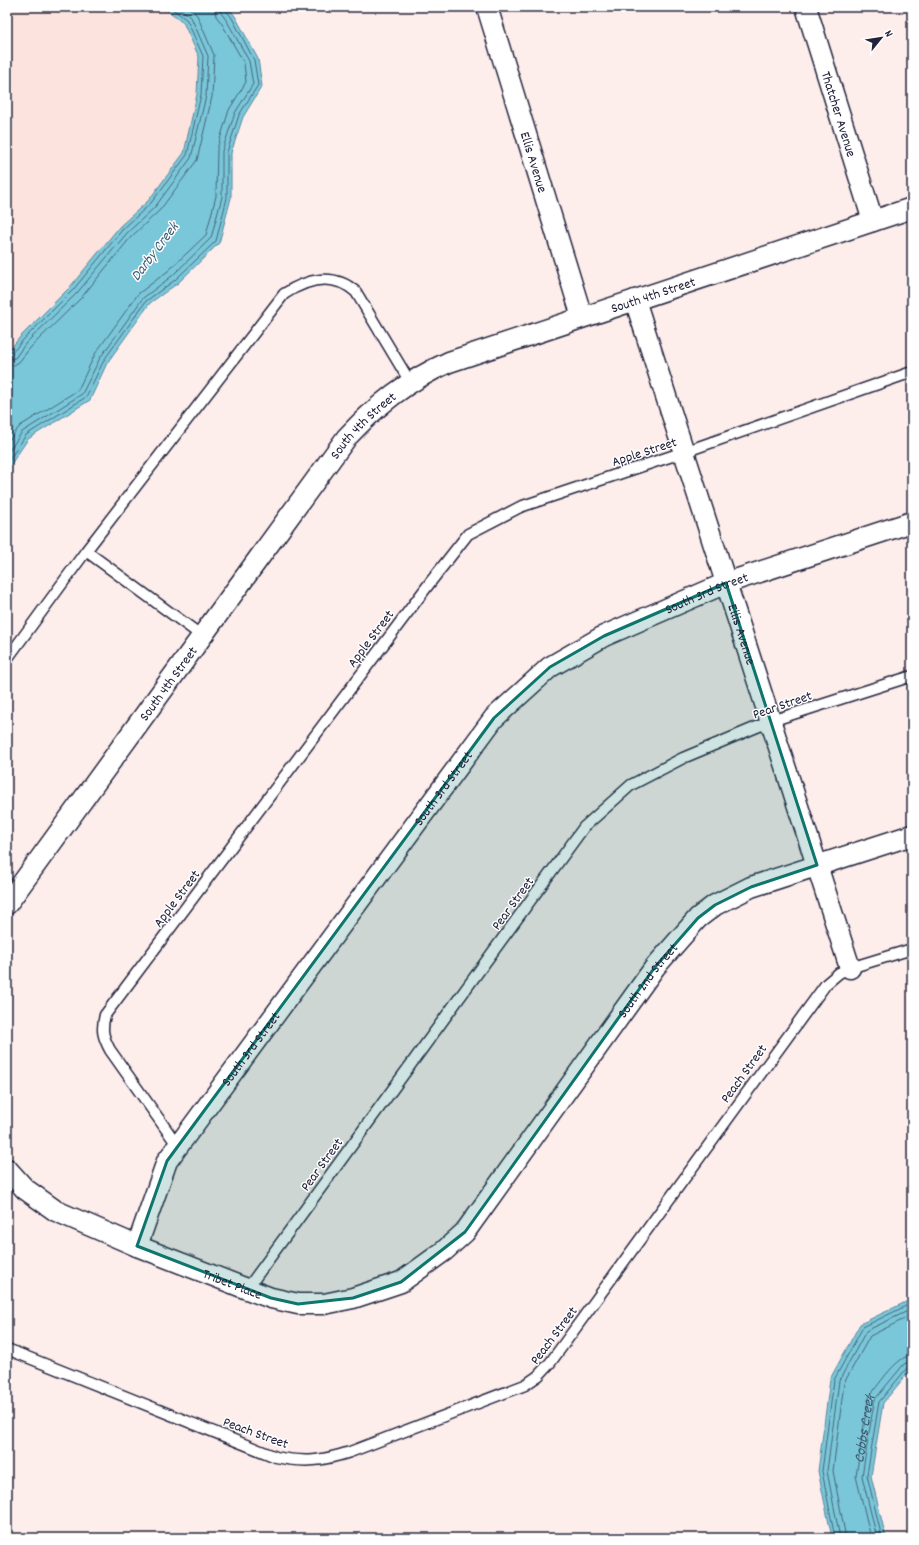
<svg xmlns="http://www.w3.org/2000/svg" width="919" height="1545" font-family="Dekko,sans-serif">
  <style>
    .built { fill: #fce3de }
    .water { fill: #7ac7d9; stroke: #57859a }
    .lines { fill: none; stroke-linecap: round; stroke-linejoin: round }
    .shore { stroke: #45647a; stroke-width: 1 }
    .lane-casing { stroke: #22223b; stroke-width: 13 }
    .street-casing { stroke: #22223b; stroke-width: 23 }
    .lane { stroke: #fff; stroke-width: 10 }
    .street { stroke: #fff; stroke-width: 20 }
    .marked { fill: #0f766e; fill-opacity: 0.2; stroke: #0f766e; stroke-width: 3; stroke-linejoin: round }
    .labels { text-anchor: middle; stroke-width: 3; stroke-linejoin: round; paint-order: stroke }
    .street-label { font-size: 14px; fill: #22223b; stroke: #fff }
    .water-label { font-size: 15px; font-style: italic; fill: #415c72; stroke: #fff }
  </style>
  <rect width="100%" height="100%" fill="#fdeeec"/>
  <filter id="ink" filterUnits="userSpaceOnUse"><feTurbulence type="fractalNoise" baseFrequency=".025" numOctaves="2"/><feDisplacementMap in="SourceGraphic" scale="8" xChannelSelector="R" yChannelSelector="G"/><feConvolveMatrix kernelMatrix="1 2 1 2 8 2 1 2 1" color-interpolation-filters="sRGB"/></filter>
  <g filter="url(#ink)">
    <!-- built -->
    <path class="built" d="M7 7H178L236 97 7 434Z"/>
    <!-- water -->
    <path class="water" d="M163 7H228L235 16 258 59 262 86 243 117 231 153V198L219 243 178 283 150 303 107 363 90 400 28 439 7 470V353L20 337 70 287 120 226 148 201 184 153 197 94 199 57 183 22Z
      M912 1299V1368L883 1403 871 1476 886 1538H832L818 1471 830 1379 860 1324Z"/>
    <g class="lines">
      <!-- shore -->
      <g class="shore">
        <path d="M7 355 11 354 23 340 73 290 123 229 151 203 187 155 201 95 203 56 187 20 170 7"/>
        <path d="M7 360 15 358 26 343 77 293 127 233 155 207 191 158 206 96 208 56 191 17 178 7"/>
        <path d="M7 366 14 365 19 362 31 347 81 298 131 237 160 210 197 160 212 97 214 55 197 15 188 7"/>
        <path d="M7 443 20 426 78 390 95 354 138 294 168 271 206 235 216 196 217 149 229 110 246 82 244 63 222 24 216 16 214 7"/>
        <path d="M7 454 22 432 82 394 100 358 143 298 172 276 211 238 222 197V151L235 113 253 84 249 61 227 21 221 13 220 7"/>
        <path d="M7 463 26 435 86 397 104 360 146 301 175 280 216 241 227 198V152L239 115 258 85 254 60 232 18 226 10 225 7"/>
        <path d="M835 1538 822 1471 834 1380 863 1327 912 1303"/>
        <path d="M840 1538 827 1471 839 1381 866 1331 912 1309"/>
        <path d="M846 1538 833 1471 844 1383 870 1336 912 1315"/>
        <path id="s1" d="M871 1538 856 1476 868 1400 871 1394C880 1383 897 1356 912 1355"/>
        <path d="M877 1538 862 1476 874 1402 876 1398 904 1364 912 1361"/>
        <path d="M882 1538 867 1475 879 1402 907 1368 912 1366"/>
      </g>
      <!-- lane casing -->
      <g class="lane-casing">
        <path id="lane" d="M86 551 202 636
          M7 659 86 551 284 294C307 279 334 272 356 292L410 382
          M178 1146 110 1050C103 1037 101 1030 105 1015L432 580 468 534 520 507 684 452 912 372
          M247 1289 584 827 631 785 683 758 771 721 912 676
          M7 1349 276 1457C305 1463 322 1461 350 1452L525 1385 538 1376 550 1363 826 984 839 973 850 968 912 949"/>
      </g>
      <!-- street casing -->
      <g class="street-casing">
        <g id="street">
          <path id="s2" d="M487 7 582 317"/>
          <path id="s3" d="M806 7 873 221"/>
          <path id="s4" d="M635 300 850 968"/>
          <path id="s5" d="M7 904 347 437C378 404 407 381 449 362L912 208"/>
          <path id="s6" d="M7 1169 25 1189 56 1211 137 1246 247 1289 271 1298 298 1304H324L353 1298 401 1282 444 1251 465 1232 655 967 698 918 715 905 751 887 912 835"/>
          <path id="s7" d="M137 1246 167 1161 494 718 550 667 604 636 726 583 912 522"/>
        </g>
      </g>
      <!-- lane -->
      <use href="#lane" class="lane"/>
      <!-- street -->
      <use href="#street" class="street"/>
    </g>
  </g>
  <!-- marked area -->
  <path class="marked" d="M726 583 817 865 751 887 715 905 698 918 655 967 465 1232 401 1282 353 1298 298 1304 271 1298 137 1246 167 1161 494 718 550 667 604 636Z"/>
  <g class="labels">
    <!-- street labels -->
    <g class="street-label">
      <text dy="5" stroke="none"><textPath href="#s3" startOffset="112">Thatcher Avenue</textPath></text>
      <text dy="5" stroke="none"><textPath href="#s2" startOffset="162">Ellis Avenue</textPath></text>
      <text dy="5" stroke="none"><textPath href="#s5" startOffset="920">South 4th Street</textPath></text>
      <text dy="5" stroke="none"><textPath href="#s5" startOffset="597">South 4th Street</textPath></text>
      <text transform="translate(644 451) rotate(-18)" y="5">Apple Street</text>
      <text dy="5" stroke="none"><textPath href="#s7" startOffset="890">South 3rd Street</textPath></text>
      <text dy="5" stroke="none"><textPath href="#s4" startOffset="351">Ellis Avenue</textPath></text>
      <text transform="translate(370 638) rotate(-53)" y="5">Apple Street</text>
      <text dy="5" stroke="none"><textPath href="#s5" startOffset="273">South 4th Street</textPath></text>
      <text transform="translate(782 704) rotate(-19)" y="5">Pear Street</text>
      <text dy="5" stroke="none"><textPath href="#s7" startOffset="554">South 3rd Street</textPath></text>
      <text transform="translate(176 898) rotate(-53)" y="5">Apple Street</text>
      <text transform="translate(512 903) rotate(-54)" y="5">Pear Street</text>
      <text dy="5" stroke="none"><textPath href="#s6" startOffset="823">South 2nd Street</textPath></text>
      <text dy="5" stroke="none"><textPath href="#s7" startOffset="230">South 3rd Street</textPath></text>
      <text transform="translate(743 1073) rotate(-54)" y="5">Peach Street</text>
      <text transform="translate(321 1164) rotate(-54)" y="5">Pear Street</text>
      <text dy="5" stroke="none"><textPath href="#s6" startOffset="256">Tribet Place</textPath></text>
      <text transform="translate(553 1335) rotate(-53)" y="5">Peach Street</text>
      <text transform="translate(256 1432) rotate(20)" y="5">Peach Street</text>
    </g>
    <!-- water labels -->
    <g class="water-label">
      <text transform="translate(154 251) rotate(-53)" y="5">Darby Creek</text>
      <text dy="5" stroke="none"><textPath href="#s1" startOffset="112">Cobbs Creek</textPath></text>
    </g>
  </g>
  <!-- margin -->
  <rect width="919" height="1545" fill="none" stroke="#fff" stroke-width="24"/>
  <rect x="12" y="12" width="895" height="1521" fill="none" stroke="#22223b" stroke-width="1.5" filter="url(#ink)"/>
  <!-- north arrow -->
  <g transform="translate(881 38) rotate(60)" stroke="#ffffff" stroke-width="3" paint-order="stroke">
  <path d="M0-3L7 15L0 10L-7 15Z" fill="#22223b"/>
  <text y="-6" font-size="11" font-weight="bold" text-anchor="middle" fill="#22223b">N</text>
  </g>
</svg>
